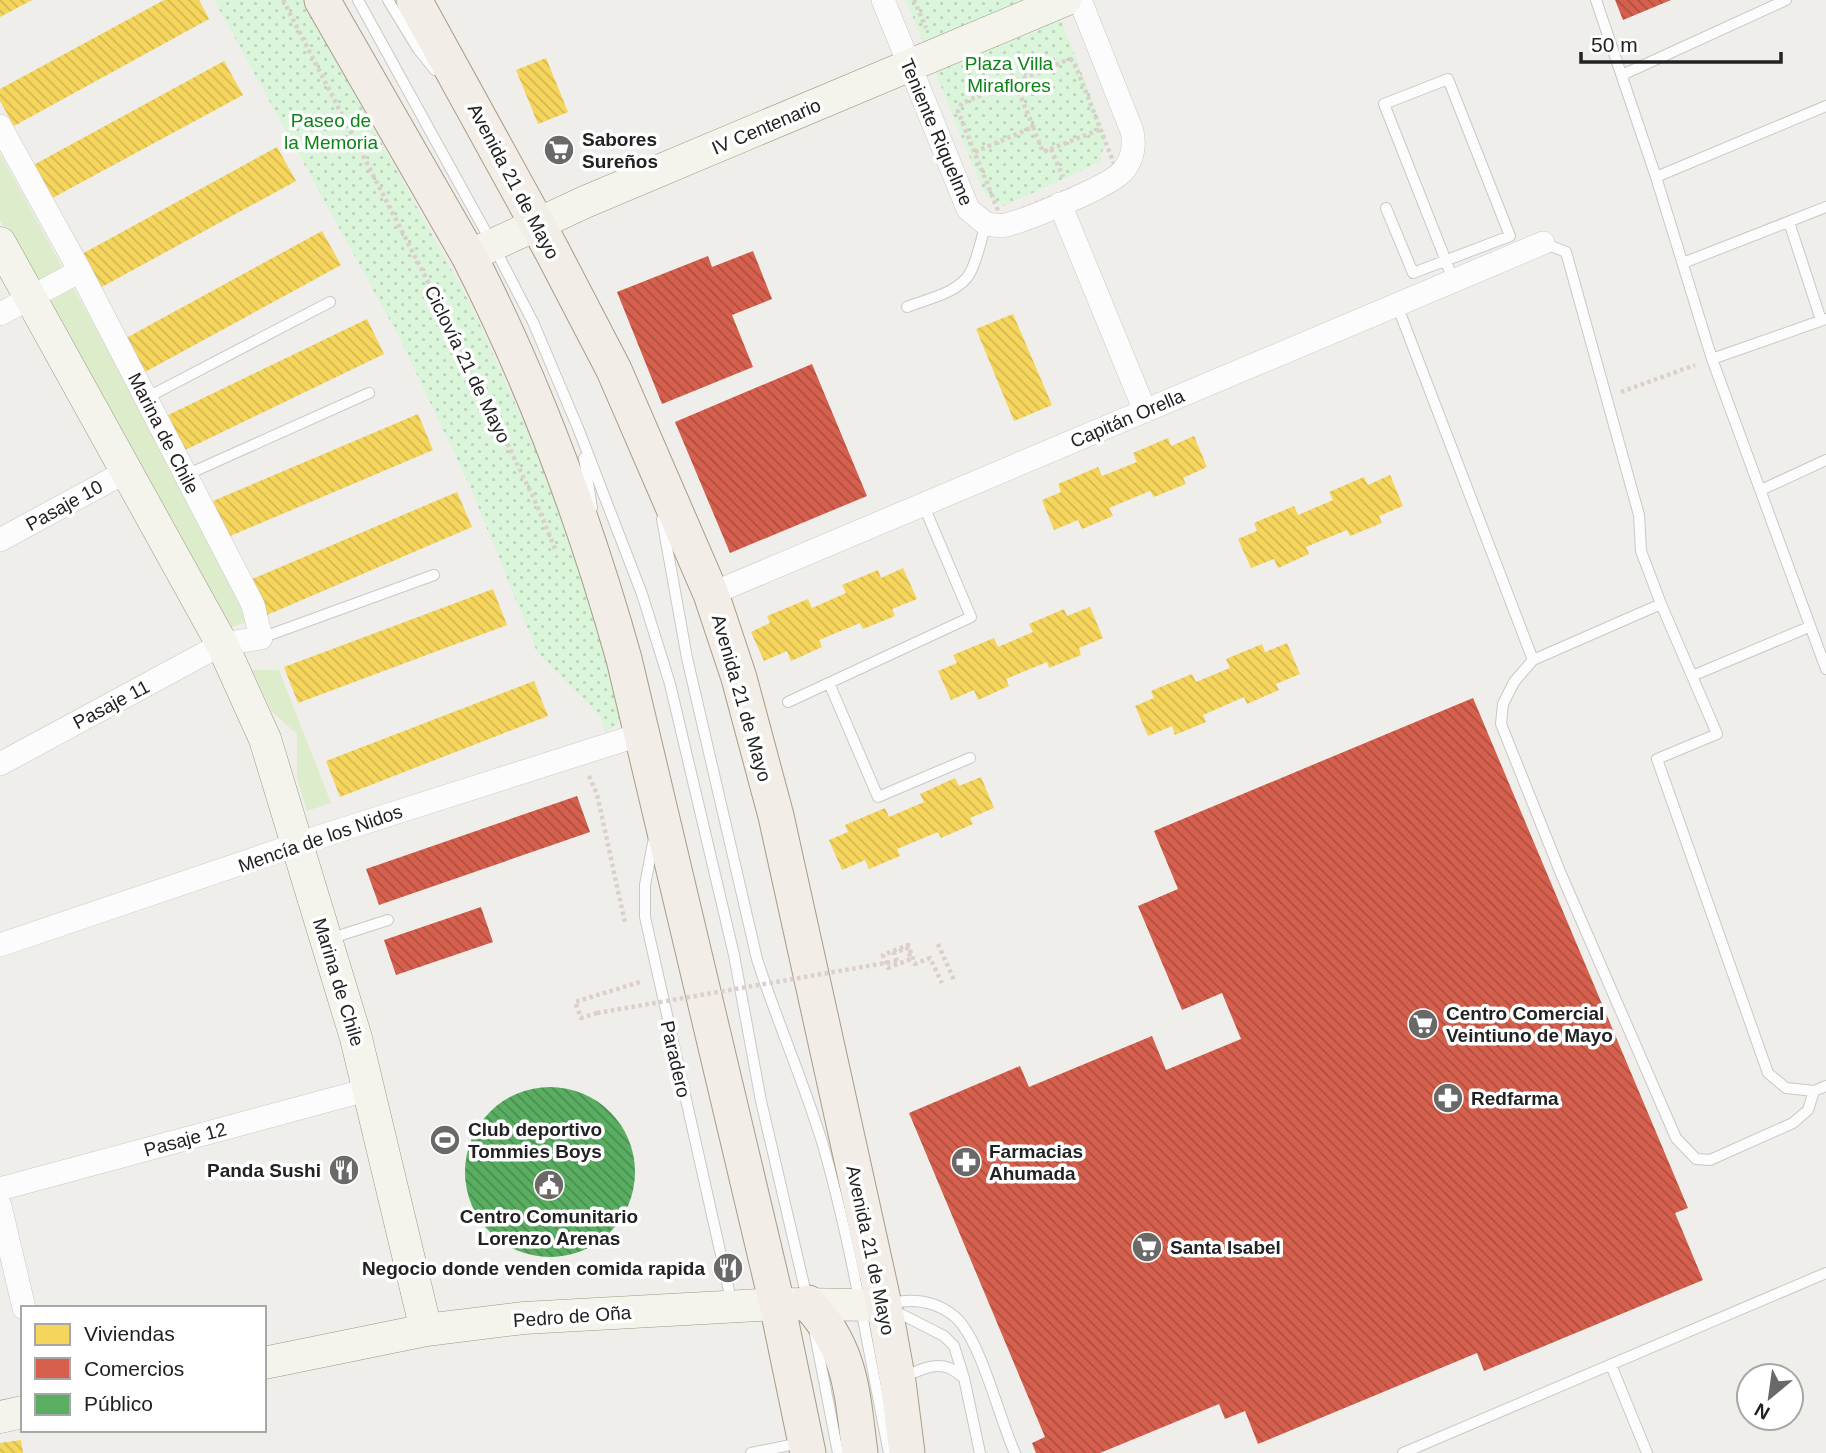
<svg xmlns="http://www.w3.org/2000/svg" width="1826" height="1453" font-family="Arial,sans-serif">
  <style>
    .grass { fill: #ddeccb }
    .park { fill: url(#park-dots) }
    .homes { fill: url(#homes-back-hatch) }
    .shops { fill: url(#shops-back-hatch) }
    .public { fill: url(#public-back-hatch) }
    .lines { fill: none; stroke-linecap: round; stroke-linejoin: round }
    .lane-casing { stroke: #c9c8c7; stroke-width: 12 }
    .street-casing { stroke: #c9c8c7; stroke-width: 24 }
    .secondary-casing { stroke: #999a82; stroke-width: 33 }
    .primary-casing { stroke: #a79c86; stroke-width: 37 }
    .path { stroke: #dccecd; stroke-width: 4.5; stroke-dasharray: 3.5 3.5; stroke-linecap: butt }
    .lane { stroke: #fdfcfc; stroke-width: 10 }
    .street { stroke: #fdfcfc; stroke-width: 23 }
    .secondary { stroke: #f4f4ed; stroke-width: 32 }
    .primary { stroke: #f3ede7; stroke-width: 35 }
    .path-bridge { stroke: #dccecd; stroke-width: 4.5; stroke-dasharray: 3.5 3.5; stroke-linecap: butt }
    .labels { text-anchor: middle; stroke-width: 7; stroke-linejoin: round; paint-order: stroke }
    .park-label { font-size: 19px; fill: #0c8416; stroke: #fff }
    .street-label { font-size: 19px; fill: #222; stroke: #fff }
    .poi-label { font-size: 19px; font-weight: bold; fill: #222; stroke: #fff; text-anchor: start }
  </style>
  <defs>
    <pattern id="park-dots" width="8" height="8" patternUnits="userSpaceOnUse" patternTransform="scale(1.75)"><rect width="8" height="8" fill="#daf5da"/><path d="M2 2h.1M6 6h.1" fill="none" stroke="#bbd2bb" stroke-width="1.8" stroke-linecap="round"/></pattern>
    <pattern id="homes-back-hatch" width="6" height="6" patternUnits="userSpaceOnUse" patternTransform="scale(1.75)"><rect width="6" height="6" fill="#f6d55c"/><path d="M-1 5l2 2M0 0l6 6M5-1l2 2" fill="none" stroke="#d3b750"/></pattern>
    <pattern id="shops-back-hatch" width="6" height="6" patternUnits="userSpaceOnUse" patternTransform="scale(1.75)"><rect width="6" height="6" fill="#d6604d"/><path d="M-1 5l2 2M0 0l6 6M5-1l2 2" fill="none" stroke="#ad4f40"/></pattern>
    <pattern id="public-back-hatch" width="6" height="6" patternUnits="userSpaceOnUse" patternTransform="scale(1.75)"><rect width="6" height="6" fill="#5aae61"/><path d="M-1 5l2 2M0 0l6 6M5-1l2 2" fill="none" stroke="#4a8d50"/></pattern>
  </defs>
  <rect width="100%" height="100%" fill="#f0eeeb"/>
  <!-- grass -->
  <path class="grass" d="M0 153 247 606 250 621 229 628 0 220Z
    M252 670H279L331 803 307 811 297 778V734L272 712Z"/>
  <!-- park -->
  <path class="park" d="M214 0H303L473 309 534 446 563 519 593 610 621 708C620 721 618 727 605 731L600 716 537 652 469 484 399 337Z
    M906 0H1053L1106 135 1100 162 1004 206 985 195Z"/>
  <!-- homes -->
  <path class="homes" d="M0 0H32L0 17Z
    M164 0H199L209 19 14 126 0 101V89Z
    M546 58 568 112 538 124 516 70Z
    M224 61 243 95 47 201 28 168Z
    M277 147 296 181 100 288 82 254Z
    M322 231 341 265 145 372 126 338Z
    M1013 314 1052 405 1014 421 976 329Z
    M367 319 384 354 183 451 166 416Z
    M418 414 433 450 228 537 213 501Z
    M1194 436 1207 467 1183 478 1186 484 1154 497 1150 491 1109 508 1113 516 1082 529 1078 520 1054 530 1042 500 1061 492 1058 484 1098 467 1102 476 1137 462 1133 453 1168 438 1171 446Z
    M1390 475 1403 506 1379 516 1382 523 1350 536 1347 530 1306 547 1309 554 1278 568 1274 559 1251 568 1238 539 1257 531 1254 523 1294 506 1298 515 1333 500 1329 492 1364 477 1368 485Z
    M457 492 472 527 267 615 252 579Z
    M903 568 917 599 892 609 895 616 863 629 860 623 819 640 822 647 791 661 787 651 764 661 751 632 770 623 767 616 808 599 812 608 846 593 842 585 878 570 881 578Z
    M493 589 507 625 298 703 284 667Z
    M1090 607 1103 638 1079 648 1081 655 1049 668 1047 662 1006 679 1009 686 978 700 974 690 951 700 938 671 957 663 953 655 994 638 998 647 1033 632 1029 624 1064 609 1067 616Z
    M1287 643 1300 674 1276 684 1279 690 1247 704 1244 697 1203 715 1206 722 1175 735 1172 726 1148 736 1135 706 1154 698 1151 691 1192 674 1196 682 1230 668 1226 659 1262 644 1265 652Z
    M534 681 548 716 340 797 326 761Z
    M981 777 994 808 970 818 973 824 941 838 938 832 897 849 900 856 869 869 865 860 842 870 829 840 848 832 845 825 885 808 889 817 924 802 920 794 955 778 959 786Z
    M21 1440 23 1453H0V1443Z"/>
  <!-- shops -->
  <path class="shops" d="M1615 0H1671L1623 20Z
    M753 251 772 299 732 315 753 367 662 404 617 292 708 256 712 267Z
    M812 364 867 496 730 553 675 422Z
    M1473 698 1688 1208 1675 1213 1703 1280 1484 1371 1477 1353 1258 1444 1245 1411 1225 1419 1219 1404 1100 1453H1036L1032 1443 1045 1437 909 1113 1020 1066 1029 1087 1152 1036 1166 1070 1241 1039 1222 993 1182 1010 1138 906 1178 889 1154 831Z
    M577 796 590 832 379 905 366 869Z
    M481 907 493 942 396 975 384 940Z"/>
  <!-- public -->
  <path class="public" d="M465 1172a85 85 0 1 1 170 0a85 85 0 1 1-170 0Z"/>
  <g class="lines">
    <!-- lane casing -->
    <g class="lane-casing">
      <path id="lane" d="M358 0 493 245 533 322 578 428 642 594 670 684 734 955 761 1101 807 1298
        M388 0 418 49 435 70
        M1596 0 1656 177 1712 359 1826 669
        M1622 75 1786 0
        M1656 177 1826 106
        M1386 208 1413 273 1510 236 1448 79 1384 104 1446 261 1453 281
        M1789 222 1821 320
        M1543 243 1566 252 1639 515 1641 551 1661 604 1717 734 1657 759 1768 1073 1786 1088 1814 1091 1826 1086
        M1683 263 1826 207
        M1397 305 1533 660
        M907 307C927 299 959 293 970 273 978 258 981 239 986 224
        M1712 359 1826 319
        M146 398 330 302
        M584 458 592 508
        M186 475 369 393
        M1761 490 1826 460
        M662 519 687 658 757 959C777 1022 804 1082 823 1145 852 1246 868 1350 889 1453
        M1661 604 1533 660 1514 682 1503 704 1501 724 1561 874 1676 1138 1696 1159 1710 1160 1793 1123 1808 1110 1814 1091
        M261 638 434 575
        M1692 676 1809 627
        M829 683 878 797 970 758
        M788 702 971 617 923 504
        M654 838 645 885V917L732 1304
        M329 939 388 920
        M888 1304C911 1298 934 1300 954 1316 981 1338 999 1419 1015 1453
        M893 1310 944 1336 954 1346 964 1378 980 1453
        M815 1334 838 1453
        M1611 1365 1647 1453
        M904 1378C915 1371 935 1362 949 1368 954 1370 960 1375 964 1378
        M751 1453 800 1443
        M1403 1453 1826 1273"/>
    </g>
    <!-- street casing -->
    <g class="street-casing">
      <path id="street" d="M883 0 968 209 986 224 1002 226C1025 221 1108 187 1122 172 1133 160 1135 146 1132 131L1080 0
        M0 126 80 271 253 605 261 638 222 644 0 764
        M1060 204 1145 411
        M0 314 80 271
        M0 540 127 471
        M711 594 1543 243
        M0 945 319 837 642 734
        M0 1189 370 1089
        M0 1206 24 1308"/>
    </g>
    <!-- secondary casing -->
    <g class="secondary-casing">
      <path id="secondary" d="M0 243 222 644 265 739 356 1038 426 1330
        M469 256 585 202 1065 0
        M264 1363 426 1330 524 1318 777 1304 884 1305
        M0 1417 23 1412"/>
    </g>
    <!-- primary casing -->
    <g class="primary-casing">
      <path id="primary" d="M322 0 469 256C535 385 585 520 624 659L777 1304 808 1453
        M414 0 551 249 614 370 711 594 739 678 776 816 884 1305 898 1382 907 1453
        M808 1303C852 1350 852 1393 860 1453"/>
    </g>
    <!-- path -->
    <path class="path" d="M283 0 445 315 536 503 556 551
      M914 0 926 28
      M1070 59 1074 62 1115 166 1112 172 1001 218 958 111 962 103Z
      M1033 127 1043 152 1101 129
      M1051 149 1063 177
      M975 152 1033 127 1015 82
      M1621 392 1695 365
      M589 776 597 794 625 923
      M938 944 954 980
      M897 961 894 953 907 948 911 959 888 968 883 955 908 945 915 964 930 958 942 983
      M597 1013 581 1018 575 1002 640 982 639 979"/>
    <!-- lane -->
    <use href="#lane" class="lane"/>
    <!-- street -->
    <use href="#street" class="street"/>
    <!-- secondary -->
    <use href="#secondary" class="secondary"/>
    <!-- primary -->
    <use href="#primary" class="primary"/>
    <!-- path-bridge -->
    <path class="path-bridge" d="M597 1013 897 961"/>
  </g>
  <!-- icons -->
  <defs>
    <g id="supermarket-disc" transform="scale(1.575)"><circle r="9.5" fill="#6a6968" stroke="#fff"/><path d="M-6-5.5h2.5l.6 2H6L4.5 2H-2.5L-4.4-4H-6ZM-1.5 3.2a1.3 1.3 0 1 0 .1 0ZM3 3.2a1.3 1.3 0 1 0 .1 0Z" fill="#fff"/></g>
    <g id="pharmacy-disc" transform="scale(1.575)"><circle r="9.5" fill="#6a6968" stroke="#fff"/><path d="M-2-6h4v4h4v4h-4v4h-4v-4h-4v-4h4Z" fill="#fff"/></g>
    <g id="stadium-disc" transform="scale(1.575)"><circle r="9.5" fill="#6a6968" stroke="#fff"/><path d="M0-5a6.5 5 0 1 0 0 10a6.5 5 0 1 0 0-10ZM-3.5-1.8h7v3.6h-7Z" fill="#fff"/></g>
    <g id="restaurant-disc" transform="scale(1.575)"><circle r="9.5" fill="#6a6968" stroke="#fff"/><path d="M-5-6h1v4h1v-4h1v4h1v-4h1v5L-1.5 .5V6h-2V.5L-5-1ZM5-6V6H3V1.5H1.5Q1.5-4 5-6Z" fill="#fff"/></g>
    <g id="civic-disc" transform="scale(1.575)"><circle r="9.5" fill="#6a6968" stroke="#fff"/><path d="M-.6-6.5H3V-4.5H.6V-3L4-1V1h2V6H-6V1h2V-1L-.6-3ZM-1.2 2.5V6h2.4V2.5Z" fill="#fff"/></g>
  </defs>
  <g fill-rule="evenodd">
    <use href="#supermarket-disc" x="559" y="150"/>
    <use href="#supermarket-disc" x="1423" y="1024"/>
    <use href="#pharmacy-disc" x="1448" y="1098"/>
    <use href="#stadium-disc" x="445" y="1140"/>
    <use href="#pharmacy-disc" x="966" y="1162"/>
    <use href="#restaurant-disc" x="344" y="1170"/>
    <use href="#civic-disc" x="549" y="1185"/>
    <use href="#supermarket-disc" x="1147" y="1247"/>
    <use href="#restaurant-disc" x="728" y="1268"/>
  </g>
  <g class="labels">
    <!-- park labels -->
    <g class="park-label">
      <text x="1009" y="70">Plaza Villa<tspan x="1009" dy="22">Miraflores</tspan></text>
      <text x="331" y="127">Paseo de<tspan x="331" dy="22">la Memoria</tspan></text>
    </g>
    <!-- street labels -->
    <g class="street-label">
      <text transform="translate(766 126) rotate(-23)" y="7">IV Centenario</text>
      <text transform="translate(937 132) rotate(67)" y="7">Teniente Riquelme</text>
      <text transform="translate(514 181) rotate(62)" y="7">Avenida 21 de Mayo</text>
      <text transform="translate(468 364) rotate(64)" y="7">Ciclovía 21 de Mayo</text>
      <text transform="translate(1127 418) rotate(-23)" y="7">Capitán Orella</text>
      <text transform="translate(164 433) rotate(63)" y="7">Marina de Chile</text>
      <text transform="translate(64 505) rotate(-29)" y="7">Pasaje 10</text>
      <text transform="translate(742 698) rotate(74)" y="7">Avenida 21 de Mayo</text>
      <text transform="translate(111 704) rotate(-28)" y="7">Pasaje 11</text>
      <text transform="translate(320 838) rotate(-19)" y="7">Mencía de los Nidos</text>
      <text transform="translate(339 982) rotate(73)" y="7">Marina de Chile</text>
      <text transform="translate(676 1059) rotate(77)" y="7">Paradero</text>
      <text transform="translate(185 1139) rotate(-15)" y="7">Pasaje 12</text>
      <text transform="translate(871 1250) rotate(78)" y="7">Avenida 21 de Mayo</text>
      <text transform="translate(572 1316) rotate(-4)" y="7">Pedro de Oña</text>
    </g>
    <!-- poi labels -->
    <g class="poi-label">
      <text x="582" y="146">Sabores<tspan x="582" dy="22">Sureños</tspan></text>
      <text x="1446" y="1020">Centro Comercial<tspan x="1446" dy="22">Veintiuno de Mayo</tspan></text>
      <text x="1471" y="1105">Redfarma</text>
      <text x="468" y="1136">Club deportivo<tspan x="468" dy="22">Tommies Boys</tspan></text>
      <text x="989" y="1158">Farmacias<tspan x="989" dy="22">Ahumada</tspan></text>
      <text x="321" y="1177" text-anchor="end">Panda Sushi</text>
      <text x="549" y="1223" text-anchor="middle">Centro Comunitario<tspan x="549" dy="22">Lorenzo Arenas</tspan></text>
      <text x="1170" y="1254">Santa Isabel</text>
      <text x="705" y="1275" text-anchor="end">Negocio donde venden comida rapida</text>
    </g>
  </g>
  <!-- legend -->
  <rect x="21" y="1306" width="245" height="126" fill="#ffffff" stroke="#a7a7a7" stroke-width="2"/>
  <rect x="35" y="1324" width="35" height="21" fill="#f6d55c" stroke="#a7a7a7" stroke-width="2"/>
  <text x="84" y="1341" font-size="21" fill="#222222">Viviendas</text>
  <rect x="35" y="1358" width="35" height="21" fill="#d6604d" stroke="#a7a7a7" stroke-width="2"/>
  <text x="84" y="1376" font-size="21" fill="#222222">Comercios</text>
  <rect x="35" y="1394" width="35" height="21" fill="#5aae61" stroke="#a7a7a7" stroke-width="2"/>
  <text x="84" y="1411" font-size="21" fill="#222222">Público</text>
  <!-- north arrow -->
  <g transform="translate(1770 1397) rotate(209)"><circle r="33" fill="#ffffff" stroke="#a7a7a7" stroke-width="2"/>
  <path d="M0-5L12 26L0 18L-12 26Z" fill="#6a6968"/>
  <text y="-10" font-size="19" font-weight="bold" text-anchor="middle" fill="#222222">N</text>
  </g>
  <!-- scale -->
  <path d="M1581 52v10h200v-10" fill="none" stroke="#222222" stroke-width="3.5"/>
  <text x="1591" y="52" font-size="21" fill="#222222" stroke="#ffffff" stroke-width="5" paint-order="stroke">50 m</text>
</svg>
